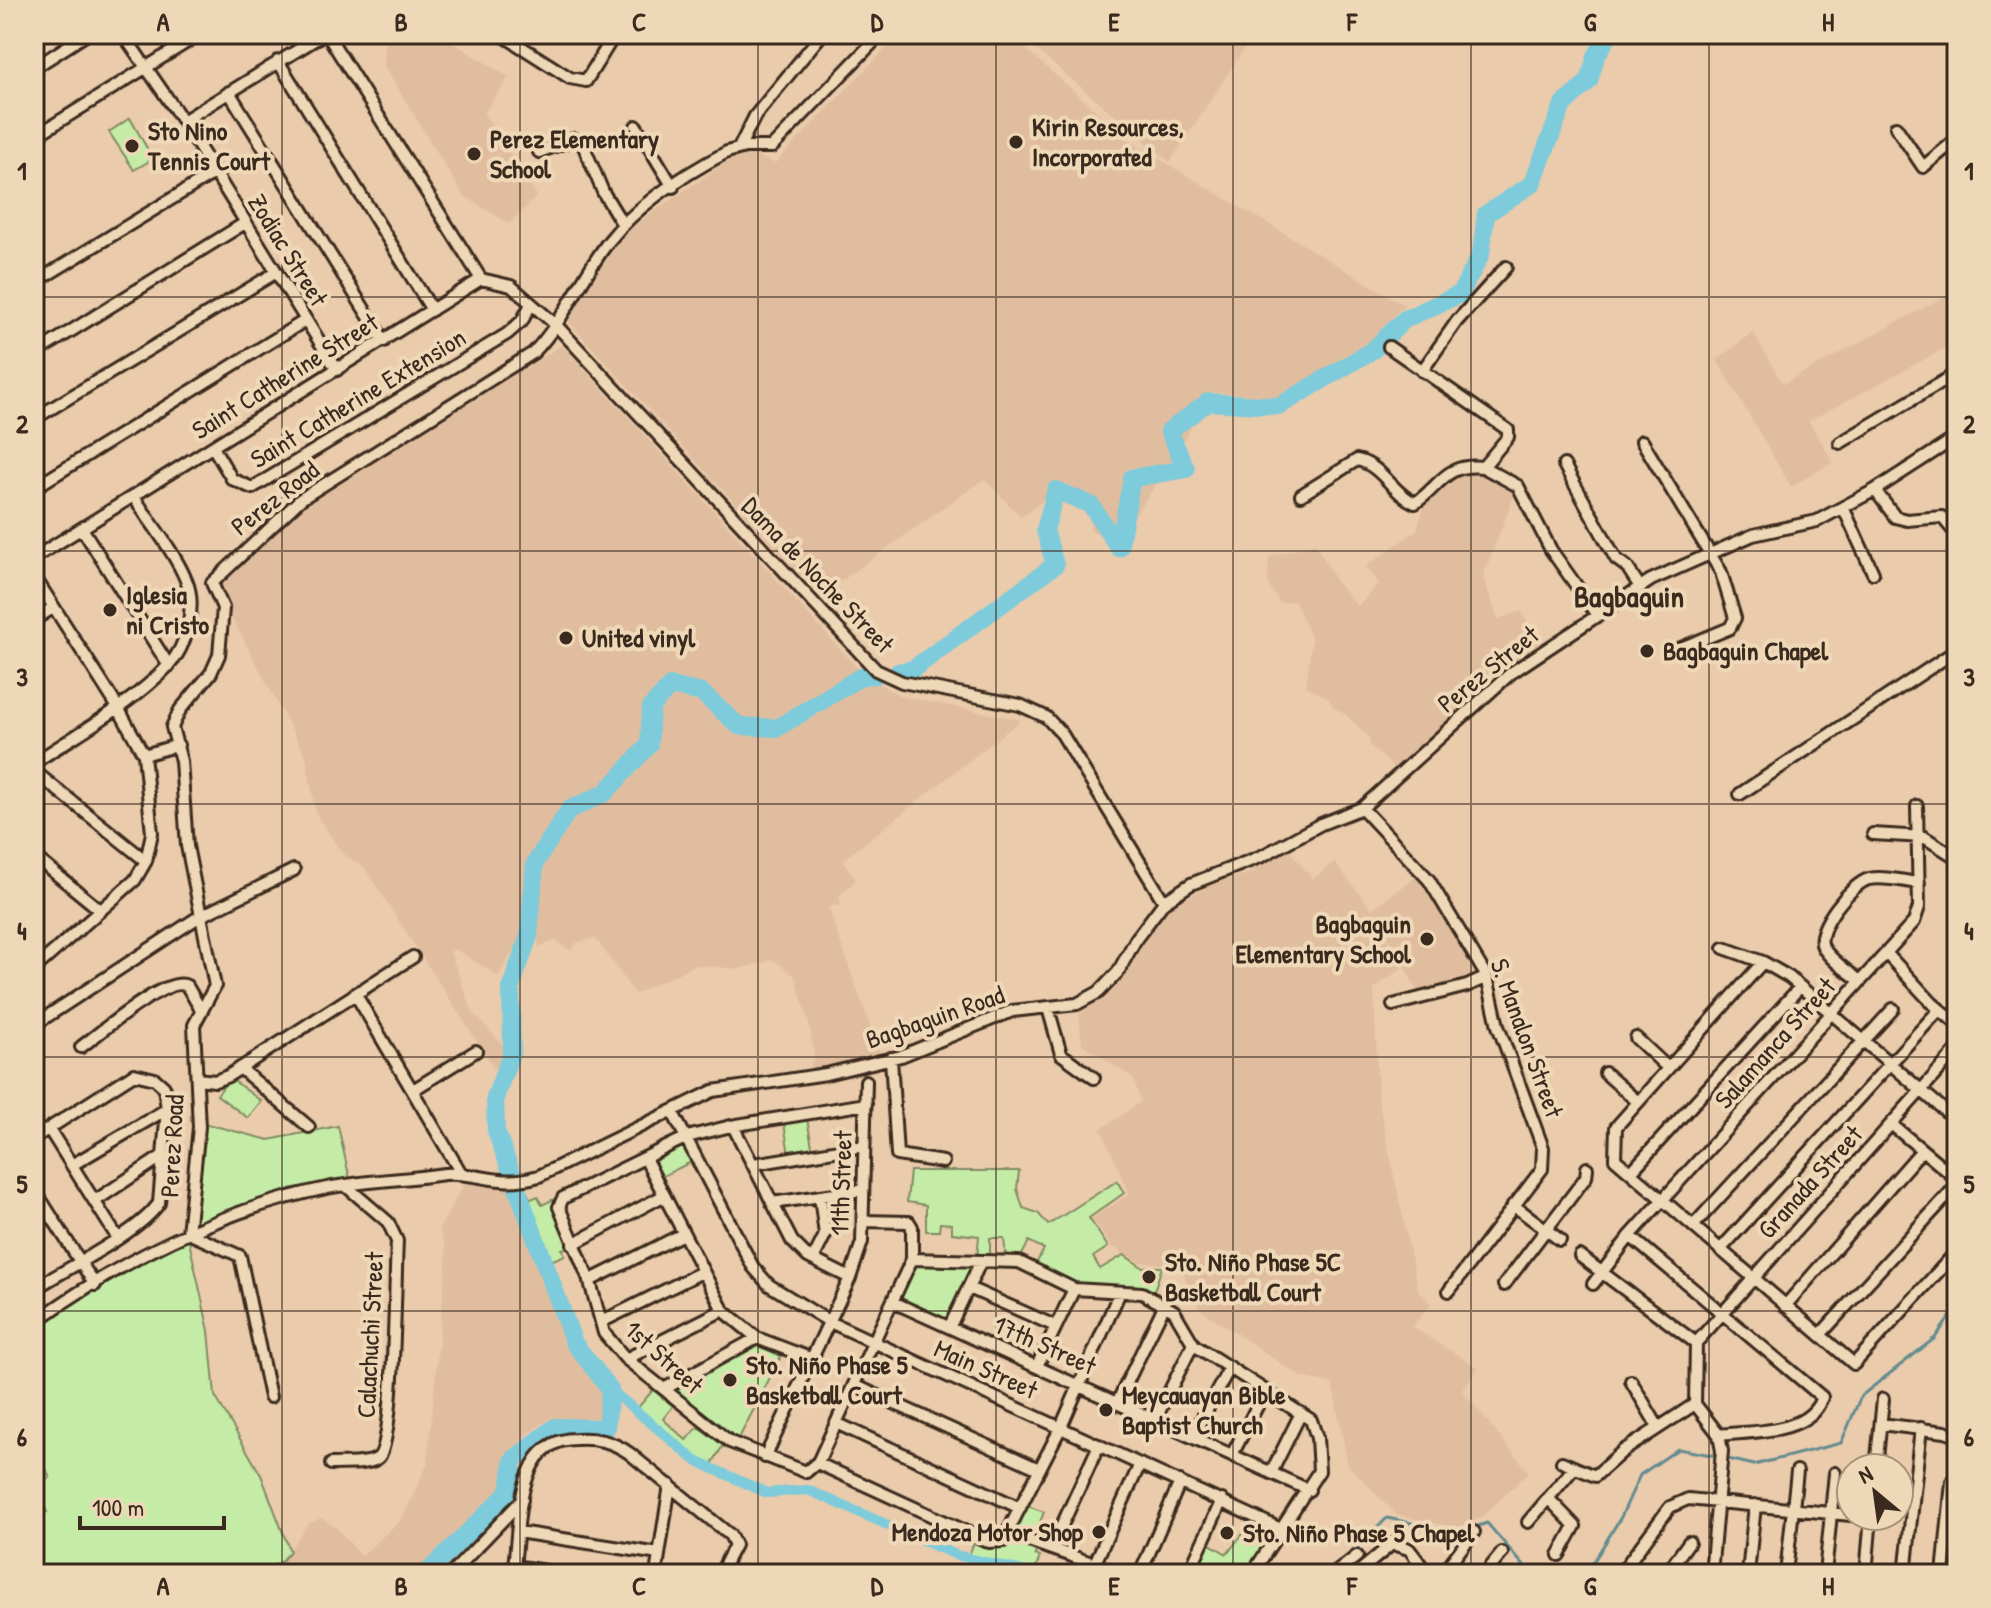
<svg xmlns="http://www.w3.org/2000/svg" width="1991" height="1608" font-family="'Patrick Hand',sans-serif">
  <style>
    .built { fill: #e1bd9f }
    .green { fill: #c5eca7; stroke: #808b62; stroke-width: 2 }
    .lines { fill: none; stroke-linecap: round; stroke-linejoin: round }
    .stream { stroke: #638b8f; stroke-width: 3 }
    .canal { stroke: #7dcbdb; stroke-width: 10 }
    .river { stroke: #7dcbdb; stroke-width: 18 }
    .minor-casing { stroke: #3b2a1e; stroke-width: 16 }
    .minor { stroke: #efd8b7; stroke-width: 10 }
    .grid { fill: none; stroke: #3b2a1e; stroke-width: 2; stroke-opacity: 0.55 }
    .poi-dot { fill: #3b2a1e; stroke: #efd8b7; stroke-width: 3 }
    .labels { text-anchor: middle; stroke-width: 8; stroke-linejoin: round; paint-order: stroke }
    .poi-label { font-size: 26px; font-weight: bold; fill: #3b2a1e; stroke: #efd8b7; text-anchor: start }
    .street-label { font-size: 26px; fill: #3b2a1e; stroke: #efd8b7 }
    .quarter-label { font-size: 30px; font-weight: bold; fill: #3b2a1e; stroke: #efd8b7 }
    .neatline { fill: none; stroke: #3b2a1e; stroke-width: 3 }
    .grid-label { font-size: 26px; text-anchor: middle; font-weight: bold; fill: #3b2a1e }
  </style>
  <rect width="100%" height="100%" fill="#eacbac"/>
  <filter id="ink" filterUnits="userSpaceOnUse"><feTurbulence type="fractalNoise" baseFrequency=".0125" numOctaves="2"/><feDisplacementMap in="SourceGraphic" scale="16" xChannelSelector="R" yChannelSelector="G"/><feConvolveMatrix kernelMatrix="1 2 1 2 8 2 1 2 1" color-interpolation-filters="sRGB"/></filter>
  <g filter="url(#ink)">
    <!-- built -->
    <path class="built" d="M386 34H438L509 77 484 113 537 196 509 224 463 195 384 66Z
      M900 34H1009L1131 142 1404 305 1372 340 1292 398 1210 392 1175 457 1119 538 1090 531V505L1057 490 1021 517 984 479 820 596 566 319 608 243 742 151 775 163Z
      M1018 34H1254L1170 162Z
      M1949 294 1957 305V342L1809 421 1833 462 1791 487 1717 360 1753 332 1783 384Z
      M562 345 860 671 775 724 733 718 706 691 670 679 648 701 647 743 601 791 562 810 529 866 525 932 498 976 455 949 450 952 473 1013 504 1046 498 1074 364 867 342 853 316 814 306 756 214 585 294 513Z
      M1466 470 1487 472 1517 489 1483 576 1498 619 1521 611 1541 645 1397 770 1370 746V739L1345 714 1334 708 1329 699 1306 686 1312 639 1295 601 1280 603 1268 585 1269 557 1315 543 1337 583 1358 606 1379 583 1365 567 1417 530 1430 487Z
      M869 678 900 696 1021 720 843 860 856 880 839 896 841 905 828 907 880 1054 812 1071 810 1063 815 1060 809 1024 795 976 774 960 737 969 695 965 635 994 595 938 576 943 571 951 556 941 538 947 539 865 573 815 604 801 655 750V708L678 691 695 695 734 729 754 736 790 726Z
      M1287 848 1313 879 1334 862 1372 909 1417 876 1427 879 1485 972 1468 982 1418 992 1374 912 1402 968 1374 989 1378 1099 1418 1290 1431 1304 1412 1327 1478 1368 1462 1391 1529 1472 1481 1518 1457 1528 1397 1515 1348 1465 1332 1383 1301 1377 1199 1308 1182 1271 1167 1264 1139 1262 1111 1246 1092 1218 1130 1194 1101 1129 1141 1102 1133 1078 1082 1044 1079 1014 1097 1002 1125 975 1164 911 1213 883 1255 872 1251 868Z
      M466 1181 512 1187 569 1347 604 1394 603 1418 548 1420 525 1436 506 1460 501 1493 433 1560 412 1574H311L281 1562 308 1524 321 1518 338 1529 361 1556 402 1519 427 1465 446 1265V1249L439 1229Z"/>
    <!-- green -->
    <path class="green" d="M130 118 153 159 134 170 109 132Z
      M230 1078 261 1101 248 1118 217 1095Z
      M807 1119 813 1152 789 1155 784 1123Z
      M203 1123 269 1140 338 1126 350 1180 294 1188 193 1225Z
      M679 1145 685 1148 691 1162 659 1178 650 1160Z
      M910 1171H1019L1017 1189 1023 1208 1038 1213 1048 1225 1117 1181 1124 1193 1089 1218 1108 1247 1093 1257 1100 1269 1124 1255 1142 1267H1162L1154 1291 1075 1285 1036 1264 1044 1249 1029 1241 1021 1257 1006 1259 1004 1238H990V1257L977 1258 979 1236 952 1233V1224L940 1223 939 1231H926V1205L907 1202Z
      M525 1190 531 1199 538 1196 542 1205 560 1196 555 1211 569 1247 562 1249 565 1255 546 1263 519 1191Z
      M188 1237 209 1331 215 1396 261 1475 290 1551 281 1562 253 1574H34V1520L47 1512 34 1487 50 1477 34 1447V1331L62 1310Z
      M918 1265 973 1267 950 1319 944 1321 898 1301 913 1267Z
      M754 1344 781 1356 738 1440 714 1425 675 1388Z
      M653 1390 673 1406 663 1419 686 1440 698 1427 723 1445 711 1466 696 1460 635 1411Z
      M1025 1505 1044 1512 1040 1522 1055 1530 1051 1543 1015 1530Z
      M1252 1522 1273 1537 1245 1574H1192L1208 1543 1227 1554Z
      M1010 1537 1036 1547 1035 1555 1040 1557 1034 1572 969 1555 975 1540Z"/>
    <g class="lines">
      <!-- stream -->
      <path class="stream" d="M1724 1458 1754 1465 1841 1443 1861 1396 1935 1338 1957 1307
        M1357 1548 1387 1518 1459 1533 1487 1523 1531 1574
        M1586 1574 1621 1517 1640 1475 1678 1449 1717 1456"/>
      <!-- canal -->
      <path class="canal" d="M610 1389 696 1461 767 1493 808 1490 956 1555 1035 1574"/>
      <!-- river -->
      <path class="river" d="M898 672 913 669 1055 565 1045 530 1056 490 1091 505 1119 548 1132 478 1186 469 1169 431 1208 402 1279 406 1373 350 1405 319 1460 294 1481 254 1486 214 1532 184 1563 105 1589 81 1596 56 1610 34
        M426 1574 509 1492 513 1460 555 1427 606 1428 610 1389 574 1343 496 1131 495 1098 512 1051 511 987 529 936 535 863 569 810 605 793 649 745 651 707 670 686 702 693 739 726 777 728 862 676 875 675"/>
      <!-- minor casing -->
      <g class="minor-casing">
        <path id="minor" d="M123 34 183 121 337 370
          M327 34 481 279
          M501 34 570 78 586 81 615 34
          M278 61 432 310
          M34 68 87 34
          M229 92 384 341
          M183 121 324 34
          M636 126 673 187
          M1896 127 1923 167 1957 139
          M34 137 200 34
          M739 148 755 116 822 34
          M539 152 574 139 582 142 603 192 623 225
          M1957 249V257
          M34 283 214 173
          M1389 347 1508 430V437L1483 467 1518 486 1551 550 1597 615
          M34 354 245 223
          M1422 371 1457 321 1506 267
          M34 419 275 273
          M1642 441 1721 572 1735 618 1730 628 1674 651
          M1840 443 1957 373
          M213 447 232 479 252 488 507 334 522 321 530 306
          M1564 465 1616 559 1627 567 1640 587
          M34 488 306 320
          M1875 490 1895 517 1907 520 1942 517 1957 535
          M1301 495 1357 460C1382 465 1393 494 1415 503 1441 486 1444 463 1483 467
          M1843 507 1873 573
          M83 530 169 666
          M34 558 481 279 511 286 556 325 876 670 902 682 1020 705 1046 717 1062 734 1164 902
          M34 576 117 706 144 755 152 833 146 861 135 880 34 969
          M34 620 54 607
          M144 755 178 745
          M34 763C78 733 131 705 168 666 187 647 197 605 186 580 174 551 151 524 134 497
          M34 771 146 861
          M1740 794 1957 650
          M1362 808 1429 880 1487 977 1498 1026 1543 1148 1542 1169 1449 1291
          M1873 834 1924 837 1957 858
          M34 856 100 910
          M1724 948 1763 962 1789 977 1957 1121
          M1886 953 1932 1003 1957 1024
          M1763 962 1616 1127 1615 1159 1854 1364 1957 1251
          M1860 981C1848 971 1830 960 1823 947 1814 930 1852 883 1869 879 1884 876 1903 881 1919 883
          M356 995 461 1173
          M1393 1005 1467 986 1487 977
          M1048 1008 1061 1054 1094 1078
          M34 1025 197 918 294 870
          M1636 1038 1668 1068
          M81 1047C99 1034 168 974 187 986L201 1010
          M891 1058 897 1155 943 1162
          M240 1068 309 1127
          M1605 1073 1638 1102
          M198 1079 215 1081 228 1076 413 957
          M413 1090 476 1051
          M672 1111 753 1267 769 1285 830 1322 1283 1530
          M1891 1124 1957 1179
          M733 1126 792 1241 808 1257 850 1278
          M49 1129 117 1237
          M34 1138 134 1074 155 1079 164 1087 167 1109 159 1203C140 1232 66 1269 34 1289
          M645 1158 723 1310 757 1338 812 1359
          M754 1164 864 1146
          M72 1165 167 1109
          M1631 1172 1800 987
          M34 1189 95 1285
          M95 1201 164 1155
          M772 1203 863 1190
          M1513 1205 1560 1240
          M863 1221 909 1222 912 1227V1259L818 1462 806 1472 730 1442 625 1358 604 1333 590 1282 559 1207 563 1198 687 1137 731 1126 866 1104
          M1693 1226 1893 1009
          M188 1233 199 1127 194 1025 215 986 187 846 181 761 172 727 180 710 211 673 219 655 223 608 212 583 301 499 533 353C565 320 581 277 609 241 638 204 687 173 727 152L745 147H772L881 34
          M188 1233 240 1256 270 1397
          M1630 1236 1822 1397C1810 1435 1751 1431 1719 1435
          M573 1244 663 1196
          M1720 1250 1939 1010
          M1580 1256 1696 1343 1695 1404
          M813 1259 825 1235 820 1196
          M912 1259 1019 1262 1074 1289 1142 1293 1174 1311 1194 1345 1311 1420 1317 1438 1319 1471 1252 1574
          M589 1281 683 1234
          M1593 1284 1630 1236 1914 922 1919 907 1917 806
          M1504 1285 1586 1177 1587 1168
          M969 1288 1055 1326
          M893 1302 1309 1490
          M1785 1306 1922 1150
          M601 1322 702 1272
          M34 1323C119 1261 223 1209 327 1188 363 1181 401 1180 437 1175 477 1169 494 1189 539 1176L713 1091 826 1074 901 1056 1012 1011 1077 1004 1099 992 1118 972 1136 939 1164 902 1191 884 1262 856 1321 824 1362 808 1511 673 1651 580 1753 535 1817 521 1875 490 1957 437
          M950 1326 981 1261
          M1820 1335 1957 1185
          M1696 1343 1957 1050
          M626 1359 723 1310
          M1037 1366 1074 1289
          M1631 1381 1658 1427
          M854 1385 1039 1469
          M664 1389 757 1338
          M1118 1401 1165 1304
          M1695 1404 1719 1435 1722 1451 1711 1574
          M1155 1420 1193 1344
          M836 1423 1020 1508
          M1881 1424 1945 1432 1957 1436
          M1192 1437 1230 1367
          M1232 1455 1265 1391
          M765 1457 850 1278 862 1242 866 1081
          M1562 1462 1595 1476 1623 1451 1695 1404
          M817 1463 989 1542 1003 1541 1061 1427 1119 1294
          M331 1464C343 1463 370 1466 379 1457 395 1439 395 1274 397 1241L388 1222 346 1186
          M1876 1468 1883 1399
          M1271 1473 1301 1413
          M1548 1498 1575 1526 1559 1555
          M1859 1516 1871 1517
          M1528 1522 1573 1469
          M518 1532 659 1554
          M1009 1534 1123 1574
          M1051 1549 1099 1445
          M1630 1562 1646 1574
          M1095 1563 1140 1464
          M514 1566C520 1523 515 1439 576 1439 596 1438 612 1441 629 1453L730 1535 735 1545 720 1574
          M514 1566 565 1574
          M451 1574 522 1500
          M498 1574 514 1566
          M656 1574 670 1485
          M1140 1574 1180 1482
          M1188 1574 1222 1500
          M1334 1574 1357 1556
          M1356 1574 1392 1544 1409 1549 1428 1574
          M1442 1574 1474 1532
          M1485 1574 1502 1553
          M1620 1574 1670 1507 1688 1499 1851 1515
          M1666 1574 1689 1542
          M1748 1574 1755 1505
          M1786 1574 1797 1471
          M1825 1574 1835 1473
          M1866 1574 1871 1516
          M1905 1574 1921 1428
          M1943 1574 1952 1482 1957 1474"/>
      </g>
      <!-- minor -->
      <use href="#minor" class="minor"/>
    </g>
  </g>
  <!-- grid -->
  <path class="grid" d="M282 34V1574M520 34V1574M758 34V1574M996 34V1574M1233 34V1574M1471 34V1574M1709 34V1574M34 297H1957M34 551H1957M34 804H1957M34 1057H1957M34 1311H1957"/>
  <!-- markers -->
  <g class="poi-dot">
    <circle cx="1016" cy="142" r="8"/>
    <circle cx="132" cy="146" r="8"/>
    <circle cx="474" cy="154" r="8"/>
    <circle cx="110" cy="610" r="8"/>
    <circle cx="566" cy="638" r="8"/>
    <circle cx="1647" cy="651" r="8"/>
    <circle cx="1427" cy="939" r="8"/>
    <circle cx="1149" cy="1277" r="8"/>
    <circle cx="730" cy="1380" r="8"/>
    <circle cx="1106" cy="1410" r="8"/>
    <circle cx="1099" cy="1532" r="8"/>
    <circle cx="1227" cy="1533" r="8"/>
  </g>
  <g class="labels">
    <!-- poi labels -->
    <g class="poi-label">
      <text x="1032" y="136">Kirin Resources,<tspan x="1032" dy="30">Incorporated</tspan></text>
      <text x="148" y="140">Sto Nino<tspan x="148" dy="30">Tennis Court</tspan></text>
      <text x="490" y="148">Perez Elementary<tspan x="490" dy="30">School</tspan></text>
      <text x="126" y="604">Iglesia<tspan x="126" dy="30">ni Cristo</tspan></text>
      <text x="582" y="647">United vinyl</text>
      <text x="1663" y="660">Bagbaguin Chapel</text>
      <text x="1411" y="933" text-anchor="end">Bagbaguin<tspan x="1411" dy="30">Elementary School</tspan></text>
      <text x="1165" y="1271">Sto. Niño Phase 5C<tspan x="1165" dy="30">Basketball Court</tspan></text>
      <text x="746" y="1374">Sto. Niño Phase 5<tspan x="746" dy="30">Basketball Court</tspan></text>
      <text x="1122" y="1404">Meycauayan Bible<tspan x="1122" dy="30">Baptist Church</tspan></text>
      <text x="1083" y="1541" text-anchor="end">Mendoza Motor Shop</text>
      <text x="1243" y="1542">Sto. Niño Phase 5 Chapel</text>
    </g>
    <!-- street labels -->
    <g class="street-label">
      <text transform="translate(288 250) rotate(58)" y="9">Zodiac Street</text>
      <text transform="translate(285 376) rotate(-32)" y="9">Saint Catherine Street</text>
      <text transform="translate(358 398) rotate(-31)" y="9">Saint Catherine Extension</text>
      <text transform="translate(275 498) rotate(-38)" y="9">Perez Road</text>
      <text transform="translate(818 575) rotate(46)" y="9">Dama de Noche Street</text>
      <text transform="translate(1488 669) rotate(-39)" y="9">Perez Street</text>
      <text transform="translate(935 1017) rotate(-19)" y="9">Bagbaguin Road</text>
      <text transform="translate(1527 1038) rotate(70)" y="9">S. Manalon Street</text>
      <text transform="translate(1775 1043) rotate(-48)" y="9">Salamanca Street</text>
      <text transform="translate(172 1146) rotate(-87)" y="9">Perez Road</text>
      <text transform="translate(1810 1182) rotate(-48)" y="9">Granada Street</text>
      <text transform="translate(841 1183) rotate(-88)" y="9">11th Street</text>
      <text transform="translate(370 1335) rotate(-87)" y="9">Calachuchi Street</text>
      <text transform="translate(1045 1345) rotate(24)" y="9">17th Street</text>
      <text transform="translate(664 1357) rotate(42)" y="9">1st Street</text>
      <text transform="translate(986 1369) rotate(24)" y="9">Main Street</text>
    </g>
    <!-- quarter labels -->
    <g class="quarter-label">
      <text x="1629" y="607">Bagbaguin</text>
    </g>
  </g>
  <!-- margin -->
  <rect width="1991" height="1608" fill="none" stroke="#efd8b7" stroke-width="88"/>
  <!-- north arrow -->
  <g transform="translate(1875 1492) rotate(331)"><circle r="38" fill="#efd8b7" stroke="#a7927a" stroke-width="2"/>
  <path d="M0-6L14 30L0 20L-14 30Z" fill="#3b2a1e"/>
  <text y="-12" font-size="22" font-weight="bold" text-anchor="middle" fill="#3b2a1e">N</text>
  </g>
  <!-- scale -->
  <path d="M80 1516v12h144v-12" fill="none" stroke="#3b2a1e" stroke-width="4"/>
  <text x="92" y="1516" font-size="24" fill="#3b2a1e" stroke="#efd8b7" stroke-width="6" paint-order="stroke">100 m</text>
  <rect x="44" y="44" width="1903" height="1520" class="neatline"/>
  <g class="grid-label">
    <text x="163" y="31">A</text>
    <text x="401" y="31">B</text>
    <text x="639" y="31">C</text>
    <text x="877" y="31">D</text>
    <text x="1114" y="31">E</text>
    <text x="1352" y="31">F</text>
    <text x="1590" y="31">G</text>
    <text x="1828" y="31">H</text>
    <text x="22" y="180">1</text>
    <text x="1969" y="180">1</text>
    <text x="22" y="433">2</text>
    <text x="1969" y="433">2</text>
    <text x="22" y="686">3</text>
    <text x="1969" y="686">3</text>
    <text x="22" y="940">4</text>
    <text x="1969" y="940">4</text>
    <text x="22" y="1193">5</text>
    <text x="1969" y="1193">5</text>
    <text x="22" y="1446">6</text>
    <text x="1969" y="1446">6</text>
    <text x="163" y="1595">A</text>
    <text x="401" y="1595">B</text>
    <text x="639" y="1595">C</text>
    <text x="877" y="1595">D</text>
    <text x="1114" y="1595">E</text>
    <text x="1352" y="1595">F</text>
    <text x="1590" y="1595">G</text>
    <text x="1828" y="1595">H</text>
  </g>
</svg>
